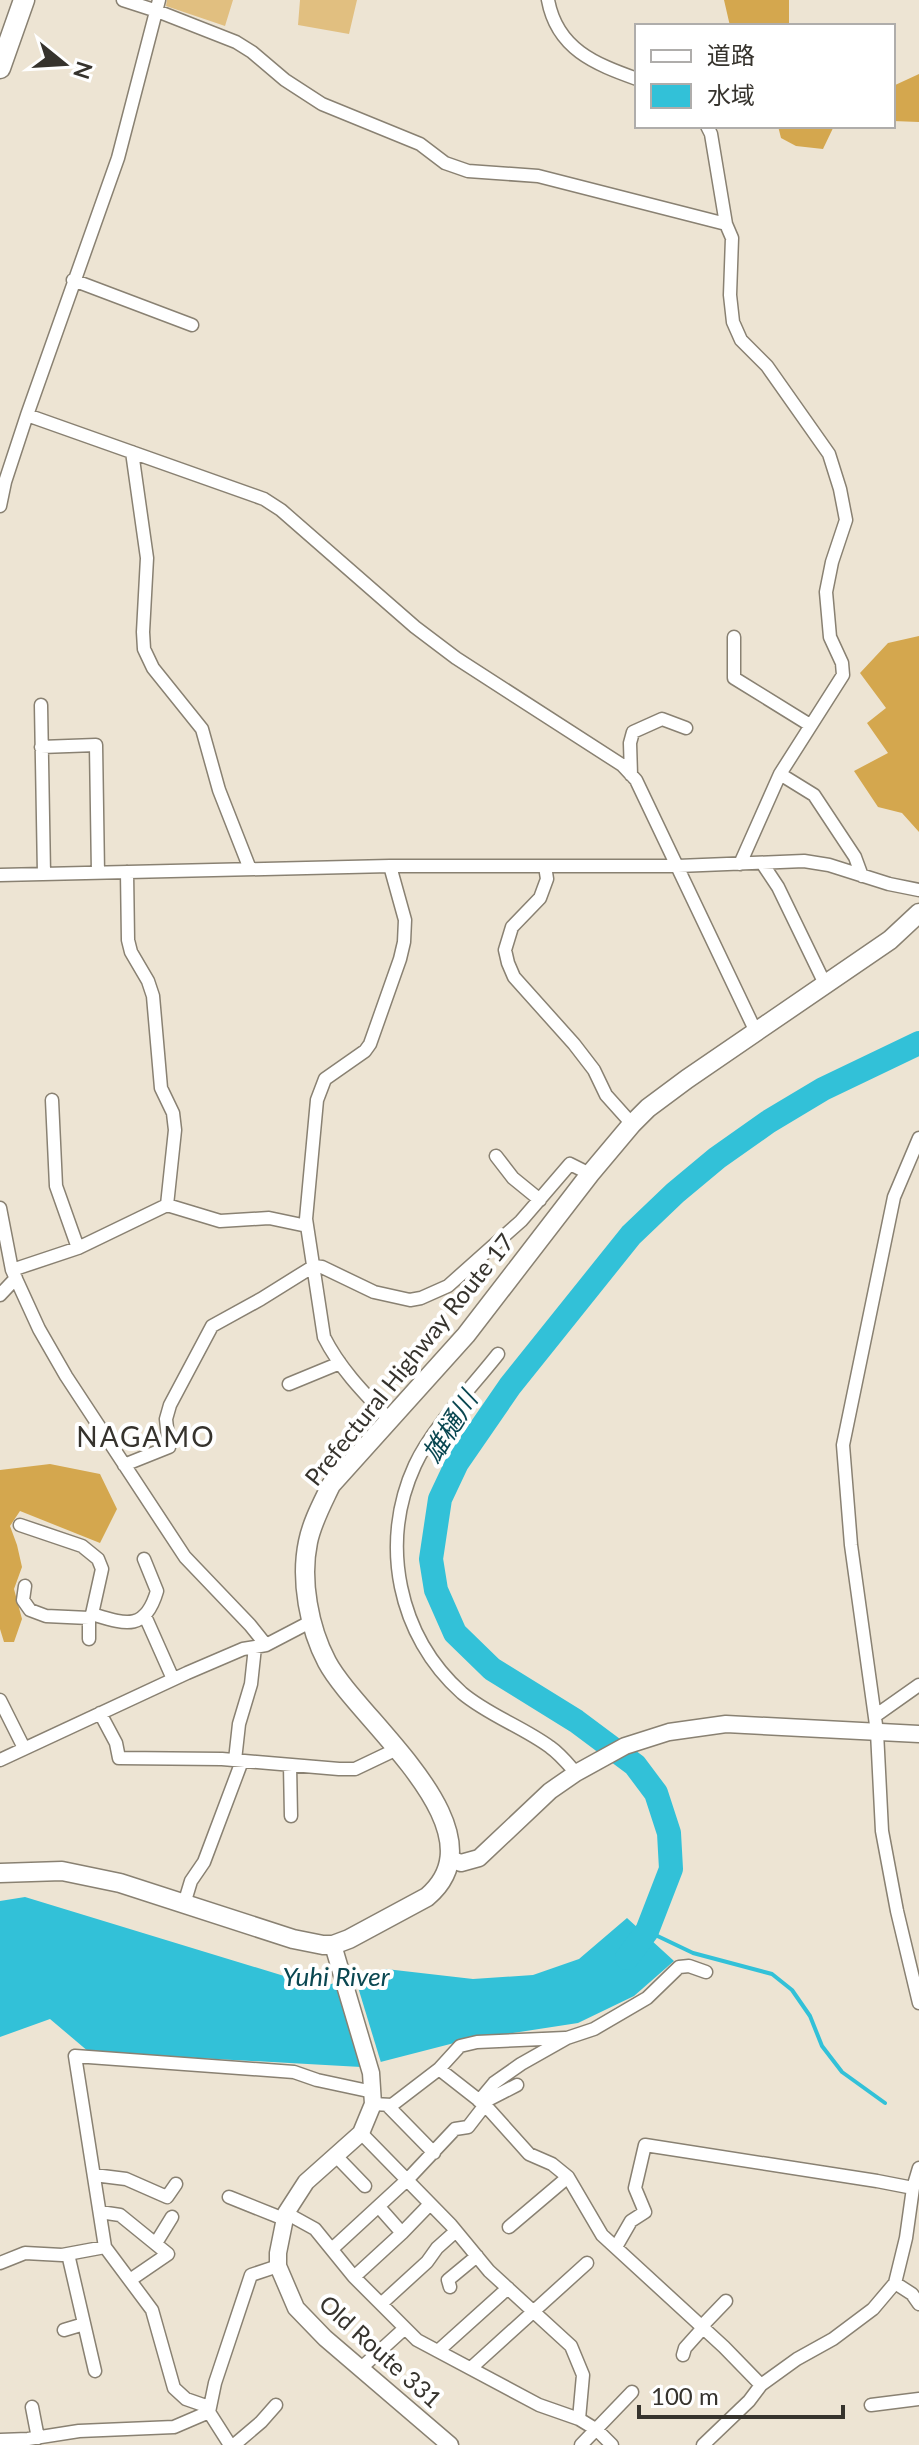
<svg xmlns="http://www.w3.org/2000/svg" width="919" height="2445" font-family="Lato,'Noto Sans JP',sans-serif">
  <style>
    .green { fill: #e1bf80 }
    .forest { fill: #d4a74e }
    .water { fill: #32c1d8 }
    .pier { fill: #ede4d3 }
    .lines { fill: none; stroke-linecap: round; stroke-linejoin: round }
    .stream { stroke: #32c1d8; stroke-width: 4 }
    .river { stroke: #32c1d8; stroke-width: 24 }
    .minor-casing { stroke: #898172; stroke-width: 15 }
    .tertiary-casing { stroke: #898172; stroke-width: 19 }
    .secondary-casing { stroke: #898172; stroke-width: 21 }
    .trunk-casing { stroke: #898172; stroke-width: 23 }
    .minor { stroke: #fff; stroke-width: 12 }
    .tertiary { stroke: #fff; stroke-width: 16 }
    .secondary { stroke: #fff; stroke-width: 18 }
    .trunk { stroke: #fff; stroke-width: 20 }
    .labels { text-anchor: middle; stroke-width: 8; stroke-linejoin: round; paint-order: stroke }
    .street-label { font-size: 24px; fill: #36332d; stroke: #fff }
    .water-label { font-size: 26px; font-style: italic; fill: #0a4751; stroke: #fff }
    .quarter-label { font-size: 28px; letter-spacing: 2px; fill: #36332d; stroke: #fff }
  </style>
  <rect width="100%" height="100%" fill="#ede4d3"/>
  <!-- green -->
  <path class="green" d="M167 0H233L225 26 166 6Z
    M300 0H357L349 34 298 25Z"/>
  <!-- forest -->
  <path class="forest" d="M724 0H789V26H730Z
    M919 74V122L893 121V86Z
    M778 126H834L823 149 796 146 781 138Z
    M919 636V832L902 813 878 807 854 771 888 753 867 723 886 708 860 673 888 643Z
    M50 1464 100 1474 117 1509 100 1543 20 1511 10 1526 17 1545 22 1567 14 1589 22 1619 14 1642H4L0 1629V1470Z"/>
  <!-- water -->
  <path class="water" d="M25 1897 320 1987 386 1969 473 1979 533 1975 579 1959 627 1918 674 1961 634 1996 578 2023 462 2041 361 2067 89 2052 50 2019 0 2037V1901Z"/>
  <!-- pier -->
  <path class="pier" d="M354 1974 382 2066 363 2071 335 1979Z"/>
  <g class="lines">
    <!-- stream -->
    <path class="stream" d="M647 1931 693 1953 772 1974 792 1990 810 2016 822 2046 842 2072 885 2103"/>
    <!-- river -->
    <path class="river" d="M627 1958 647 1931 671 1869 669 1833 656 1793 635 1765 576 1721 492 1669 455 1633 436 1590 431 1559 440 1499 457 1463 510 1386 631 1235 675 1193 717 1158 768 1122 823 1089 919 1043"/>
    <!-- minor casing -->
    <g class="minor-casing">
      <path id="minor" d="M123 0 157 11 236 42 252 52 285 80 322 104 420 144 445 163 468 171 538 176 726 224
        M548 0C557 49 595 64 637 79
        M707 126 711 134 726 224 732 238 730 295 733 322 741 340 767 366 829 454 840 489 846 520 832 562 826 592 830 637 842 663 843 675 780 774 740 864
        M73 280 192 325
        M27 415 264 499 281 510 415 627 456 658 622 765 636 780 756 1032
        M132 452 147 558 143 632 144 649 153 668 202 729 219 790 250 869
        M0 506 5 482 27 415 118 158 159 0
        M734 637V678L810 725
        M41 705 44 874
        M41 747 96 745 98 873
        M780 774 814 795 855 857 862 876
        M631 775 630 743 633 732 662 719 686 728
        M762 863 778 887 825 984
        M545 866 547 879 540 898 512 927 505 950 508 963 514 977 574 1044 594 1070 606 1095 632 1124
        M127 872 128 940 131 952 148 981 153 996 161 1088 173 1113 175 1130 167 1205
        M0 875 390 866H678L804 861 829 865 889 884 919 890
        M52 1100 56 1186 78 1248
        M919 1138 894 1197 843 1445 851 1545 877 1732 882 1831 897 1911 919 2003
        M496 1156 513 1178 540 1200
        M0 1208 12 1270 39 1329 66 1376 185 1557 250 1625 266 1645
        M12 1270 78 1248 167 1205 220 1221 269 1218 307 1226
        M0 1295 16 1278
        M498 1354C472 1387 432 1428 415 1465 379 1543 398 1636 462 1693 488 1715 523 1727 550 1747 560 1754 568 1764 576 1773
        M289 1384 340 1363
        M389 1419C365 1394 340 1369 324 1337L306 1219 317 1100 325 1079 365 1051 370 1044 400 959 404 942 405 920 390 866
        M124 1465 169 1447 166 1419 170 1405 212 1326 261 1299 314 1266 322 1267 374 1292 410 1300 421 1298 448 1286 521 1221 570 1164 590 1174
        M20 1525 82 1546 98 1559 102 1569 92 1614
        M25 1586 23 1600 30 1610 46 1616 89 1618 92 1614C125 1624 145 1632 157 1591L144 1559
        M145 1616 173 1679
        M89 1618V1639
        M0 1700 24 1748
        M100 1713 116 1743 119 1758 222 1759 339 1769H355L397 1749
        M875 1716 919 1685
        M0 1760 187 1673 243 1649 266 1645 312 1621
        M235 1760 239 1724 251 1684 255 1647
        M290 1765 291 1816
        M184 1904 191 1881 204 1862 242 1761
        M439 2069 460 2046 477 2042 565 2038
        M479 2101 494 2083 521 2064 567 2038 594 2029 647 1998 679 1967 689 1966 706 1972
        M482 2103 517 2085
        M373 2104 392 2105 439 2069 485 2105 529 2154 552 2164 568 2177 602 2235 724 2347 761 2385
        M387 2105 434 2153
        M361 2133 451 2225 489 2271 571 2346 583 2375 579 2419
        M335 2155 365 2186
        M94 2175 126 2179 167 2197 176 2184
        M229 2197 284 2219
        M379 2207 402 2233
        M100 2212 120 2215 168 2254 130 2280
        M286 2213 315 2229 354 2277 417 2340 539 2405 579 2419 597 2430 612 2445
        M509 2227 568 2177
        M156 2243 172 2217
        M616 2247 631 2221 645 2212 635 2188 645 2145 877 2181 913 2188
        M332 2249 408 2179 455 2129 468 2127 485 2105
        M68 2254 95 2371
        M0 2263 25 2253 62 2255 105 2247
        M354 2277 402 2233 430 2204
        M895 2283 912 2294 919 2304
        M450 2287 448 2280 477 2256
        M381 2304 427 2262 437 2248 456 2231
        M701 2327 726 2301
        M64 2330 84 2324
        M438 2351 508 2288
        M683 2355 685 2348 702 2329
        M471 2368 587 2263
        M360 2369 405 2328
        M871 2405 919 2399
        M32 2407 38 2438
        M209 2407 186 2399 174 2388 152 2310 105 2247 75 2056 294 2072 317 2080 373 2092
        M0 2440 28 2439 79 2431 174 2427 209 2412
        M230 2445 209 2412 215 2383 251 2275 278 2266
        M234 2445 261 2422 276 2405
        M581 2445 632 2392
        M703 2445 749 2401 761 2385 797 2359 833 2339 873 2309 895 2283 906 2238 913 2188 919 2168"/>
    </g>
    <!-- tertiary casing -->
    <g class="tertiary-casing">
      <path id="tertiary" d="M450 1859 461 1863 479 1858 550 1791 576 1773 625 1746 669 1732 726 1724 919 1734
        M333 1945 371 2073 373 2104 361 2133 306 2182 286 2213 278 2253V2266L296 2308 325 2338 450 2445"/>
    </g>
    <!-- secondary casing -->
    <g class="secondary-casing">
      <path id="secondary" d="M0 1873 62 1871 120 1883 293 1939 323 1945H333L349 1939 427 1897C506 1830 358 1720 327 1662 309 1628 300 1580 308 1542 312 1522 322 1504 331 1485L466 1335 590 1174 632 1124 648 1108 687 1079 890 940 919 913"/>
    </g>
    <!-- trunk casing -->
    <g class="trunk-casing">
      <path id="trunk" d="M0 68 24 0"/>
    </g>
    <!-- minor -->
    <use href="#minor" class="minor"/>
    <!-- tertiary -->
    <use href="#tertiary" class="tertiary"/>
    <!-- secondary -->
    <use href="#secondary" class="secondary"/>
    <!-- trunk -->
    <use href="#trunk" class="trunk"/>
  </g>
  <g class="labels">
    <!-- street labels -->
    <g class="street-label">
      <text transform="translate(410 1360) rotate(-51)" y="8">Prefectural Highway Route 17</text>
      <text transform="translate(380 2352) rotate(42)" y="8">Old Route 331</text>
    </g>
    <!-- water labels -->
    <g class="water-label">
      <text transform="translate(450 1427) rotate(-58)" y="9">雄樋川</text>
      <text x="336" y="1986">Yuhi River</text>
    </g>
    <!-- quarter labels -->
    <g class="quarter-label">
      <text x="146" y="1447">NAGAMO</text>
    </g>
  </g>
  <!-- legend -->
  <rect x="635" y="24" width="260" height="104" fill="#ffffff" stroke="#afadab" stroke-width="2"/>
  <rect x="651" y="50" width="40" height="12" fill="#ffffff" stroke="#afadab" stroke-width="2"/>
  <text x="707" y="64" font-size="24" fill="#36332d">道路</text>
  <rect x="651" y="84" width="40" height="24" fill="#32c1d8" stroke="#afadab" stroke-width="2"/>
  <text x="707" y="104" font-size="24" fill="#36332d">水域</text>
  <!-- north arrow -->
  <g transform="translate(64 64) rotate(108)" stroke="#ffffff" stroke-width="6" paint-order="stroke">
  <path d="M0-6L14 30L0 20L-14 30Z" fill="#36332d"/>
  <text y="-12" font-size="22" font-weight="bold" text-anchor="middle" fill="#36332d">N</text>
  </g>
  <!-- scale -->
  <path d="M639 2405v12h204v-12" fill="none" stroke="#36332d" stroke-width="4"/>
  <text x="651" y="2405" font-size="24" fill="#36332d" stroke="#ffffff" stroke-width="6" paint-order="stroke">100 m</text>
</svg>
